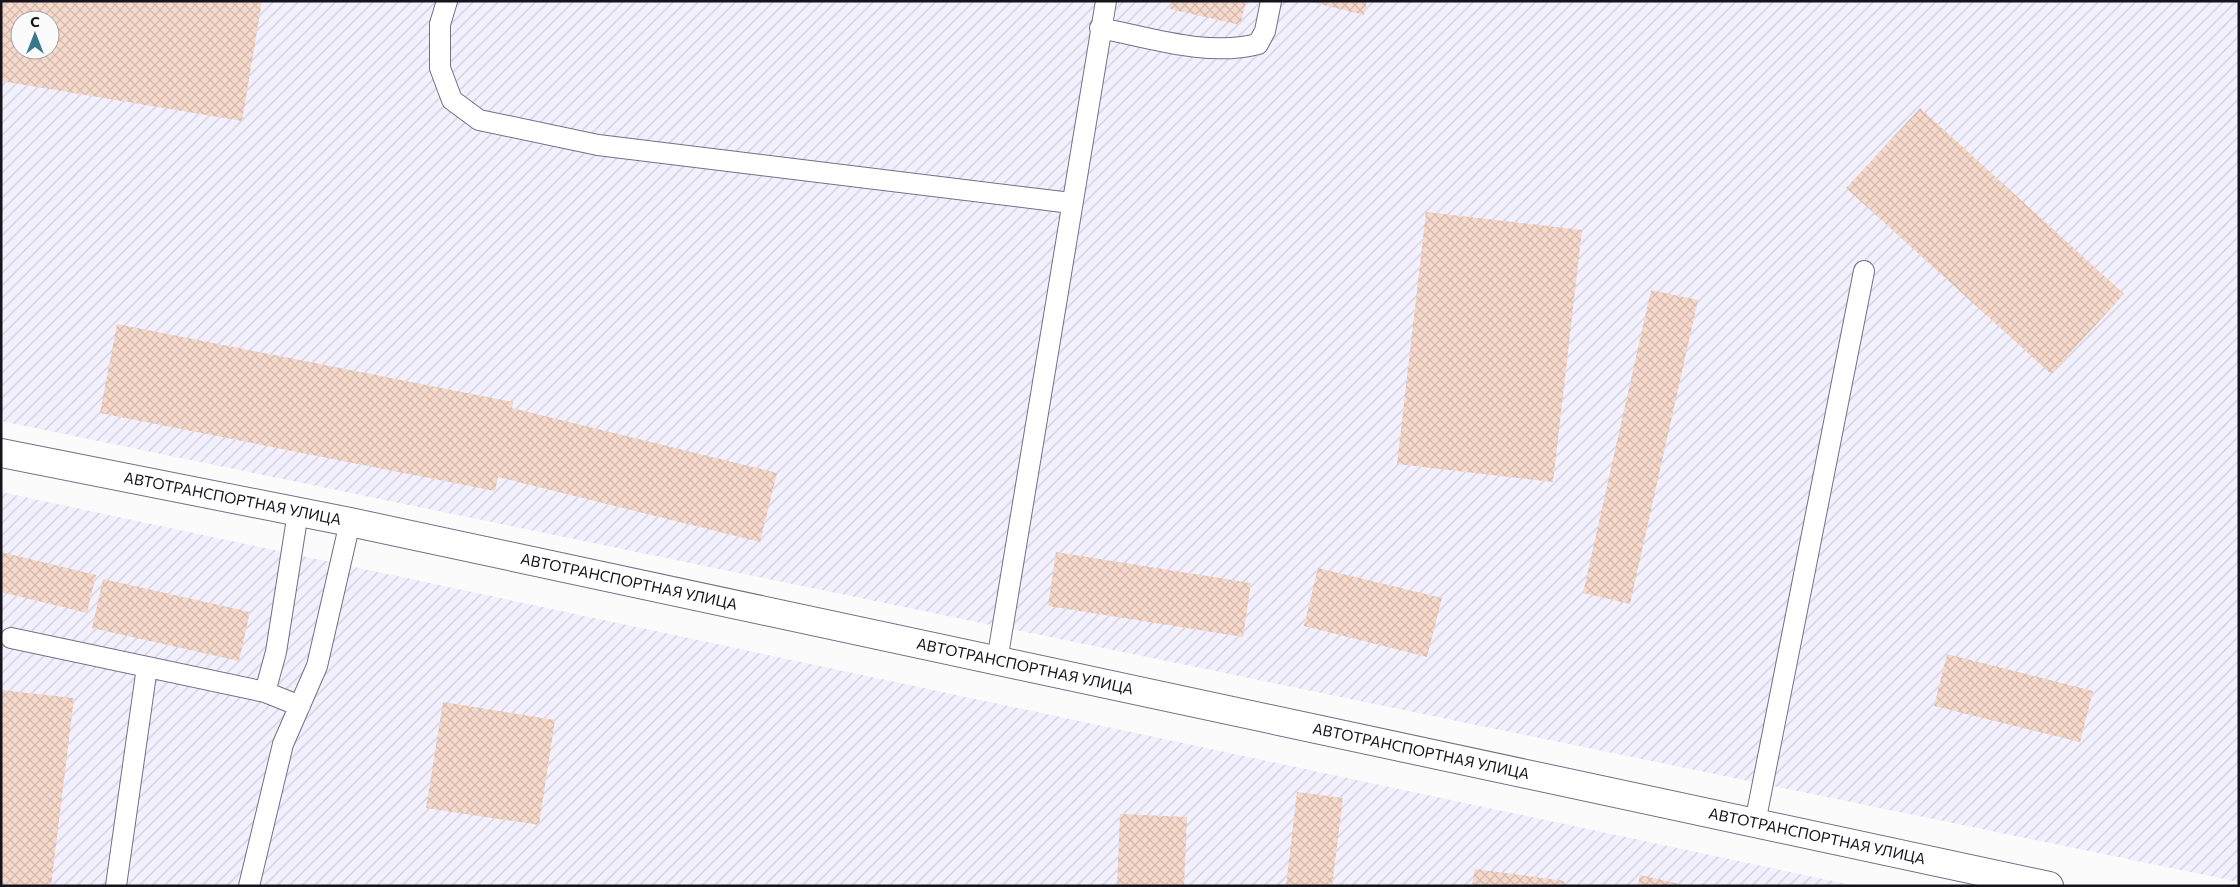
<svg xmlns="http://www.w3.org/2000/svg" width="2240" height="887" font-family="Commissioner,sans-serif">
  <style>
    .industrial { fill: url(#industrial-furrows); fill-rule: evenodd }
    .building { fill: url(#building-cross-hatch); fill-rule: evenodd }
    .lines { fill: none; stroke-linecap: round; stroke-linejoin: round }
    .lane-casing { stroke: #756e85; stroke-width: 22 }
    .street-casing { stroke: #756e85; stroke-width: 30 }
    .lane { stroke: #fff; stroke-width: 20 }
    .street { stroke: #fff; stroke-width: 28 }
    .labels { text-anchor: middle; stroke-width: 4; stroke-linejoin: round; paint-order: stroke }
    .street-label { font-size: 15px; fill: #15131c; stroke: #fbfbfb }
  </style>
  <defs>
    <pattern id="industrial-furrows" width="10" height="10" patternUnits="userSpaceOnUse" patternTransform="scale(1.25)"><rect width="10" height="10" fill="#f3f0fe"/><path d="M-1 1l2-2M0 10L10 0M9 11l2-2" fill="none" stroke="#cfcdd9"/></pattern>
    <pattern id="building-cross-hatch" width="8" height="8" patternUnits="userSpaceOnUse" patternTransform="scale(1.25)"><rect width="8" height="8" fill="#f6d9cb"/><path d="M0 0l8 8M0 8l8-8" fill="none" stroke="#d2b9ae"/></pattern>
  </defs>
  <rect width="100%" height="100%" fill="#fbfbfb"/>
  <!-- industrial -->
  <path class="industrial" d="M1 1H2239V882L1 421ZM20 20H50V50H20Z
    M1 492 1856 886H1Z"/>
  <!-- building -->
  <path class="building" d="M1 1H262L242 121 1 81ZM20 20H50V50H20Z
    M1171 1H1246L1240 25 1170 9Z
    M1307 1H1367L1364 15Z
    M1920 108 2124 294 2051 374 1846 188Z
    M1426 212 1582 230 1553 482 1397 464Z
    M1651 290 1698 300 1630 604 1583 593Z
    M117 324 513 402 512 408 777 473 760 542 498 477 495 491 100 413Z
    M1 552 96 575 87 613 1 592Z
    M1056 552 1251 583 1243 637 1048 606Z
    M1318 568 1442 598 1427 657 1304 626Z
    M103 579 250 612 239 661 92 628Z
    M1947 654 2093 691 2080 742 1934 706Z
    M1 690 74 698 51 886H1Z
    M443 702 555 720 539 825 426 808Z
    M1297 792 1343 798 1332 886H1286Z
    M1120 814 1187 817 1184 886H1117Z
    M1475 869 1565 881 1564 886H1472Z
    M1640 875 1684 885V886H1638Z"/>
  <g class="lines">
    <!-- lane casing -->
    <g class="lane-casing">
      <path id="lane" d="M447 1 440 24V68L452 100 479 120 598 145 1071 203
        M1100 28C1151 38 1208 57 1258 44L1265 31 1271 1
        M11 638 265 692 300 706
        M997 661 1106 1
        M265 692 276 652 298 512
        M1755 823 1864 271
        M116 886 147 667
        M249 886 283 744 317 666 350 522"/>
    </g>
    <!-- street casing -->
    <g class="street-casing">
      <g id="street">
        <path id="s1" d="M1 453 350 522 2049 886"/>
      </g>
    </g>
    <!-- lane -->
    <use href="#lane" class="lane"/>
    <!-- street -->
    <use href="#street" class="street"/>
  </g>
  <g class="labels">
    <!-- street labels -->
    <g class="street-label">
      <text dy="5" stroke="none"><textPath href="#s1" startOffset="236">АВТОТРАНСПОРТНАЯ УЛИЦА</textPath></text>
      <text dy="5" stroke="none"><textPath href="#s1" startOffset="641">АВТОТРАНСПОРТНАЯ УЛИЦА</textPath></text>
      <text dy="5" stroke="none"><textPath href="#s1" startOffset="1046">АВТОТРАНСПОРТНАЯ УЛИЦА</textPath></text>
      <text dy="5" stroke="none"><textPath href="#s1" startOffset="1451">АВТОТРАНСПОРТНАЯ УЛИЦА</textPath></text>
      <text dy="5" stroke="none"><textPath href="#s1" startOffset="1856">АВТОТРАНСПОРТНАЯ УЛИЦА</textPath></text>
    </g>
  </g>
  <!-- border -->
  <rect width="2240" height="887" fill="none" stroke="#15131c" stroke-width="5"/>
  <!-- north arrow -->
  <g transform="translate(35 35)"><circle r="24" fill="#fbfbfb" stroke="#9f9ea2"/>
  <path d="M0-4L9 19L0 12L-9 19Z" fill="#38788c"/>
  <text y="-8" font-size="14" font-weight="bold" text-anchor="middle" fill="#15131c">С</text>
  </g>
</svg>
